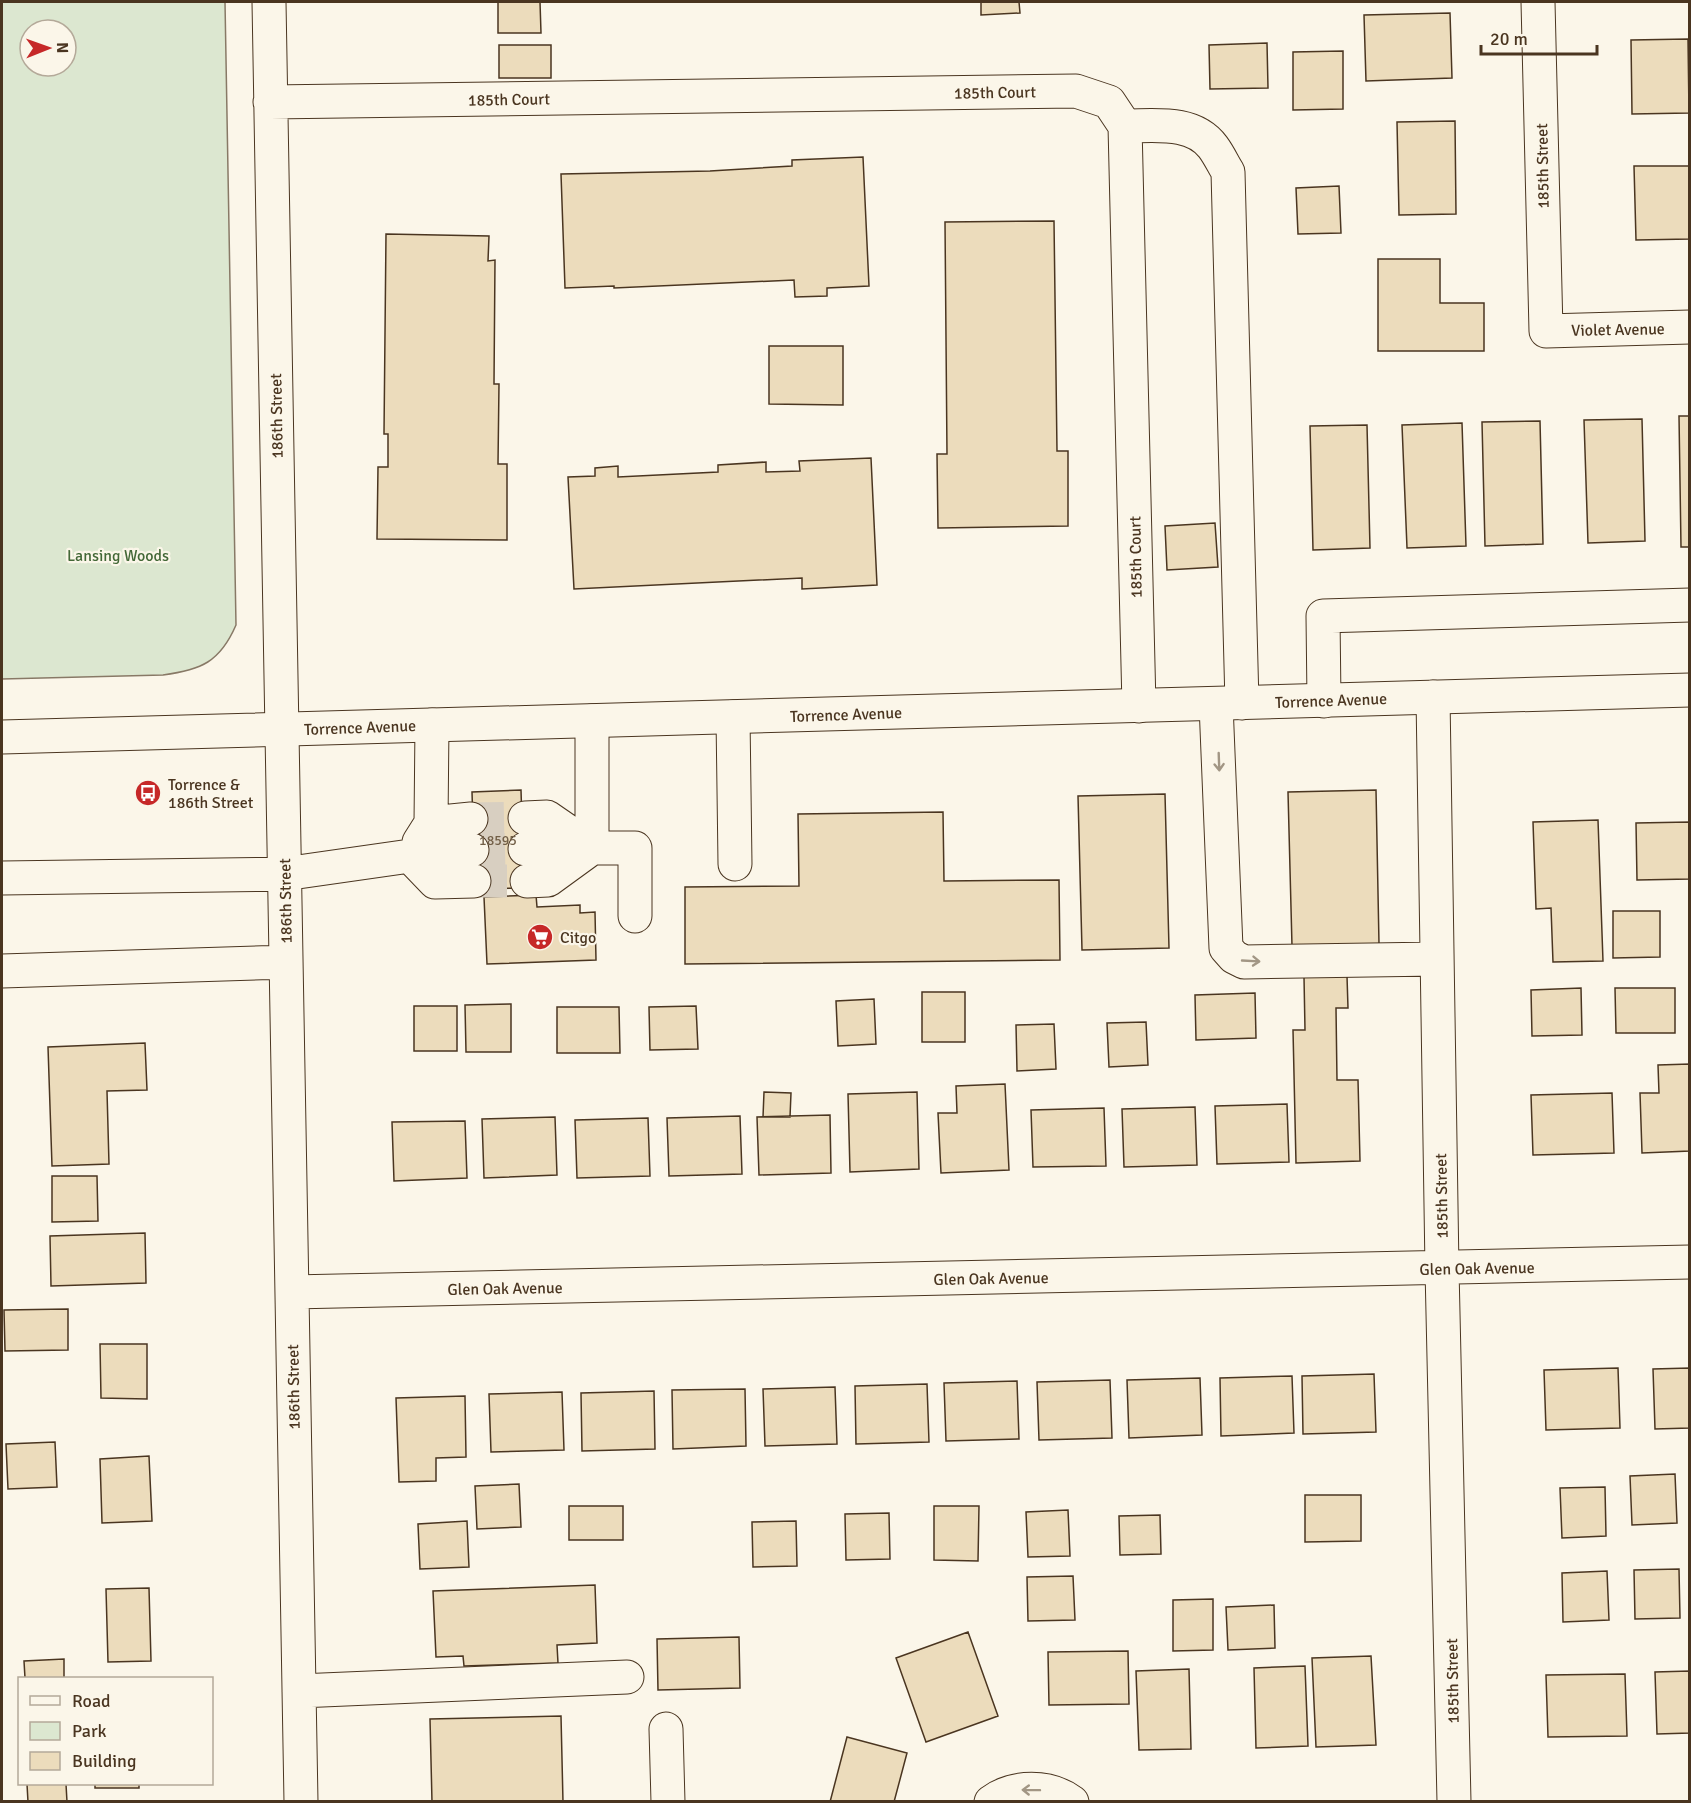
<svg xmlns="http://www.w3.org/2000/svg" width="1691" height="1803" font-family="Signika,sans-serif">
  <style>
    .green { fill: #dce7d0; stroke: #887966; stroke-width: 1.5; fill-rule: evenodd }
    .building { fill: #ecdcbc; stroke: #4a3520; stroke-width: 1.5 }
    .lines { fill: none; stroke-linecap: round; stroke-linejoin: round }
    .minor-tunnel { stroke: #d8cfc1; stroke-width: 33; stroke-dasharray: 33 16; stroke-linecap: butt }
    .minor-casing { stroke: #4a3520; stroke-width: 35 }
    .major-casing { stroke: #4a3520; stroke-width: 35 }
    .minor { stroke: #fbf6e9; stroke-width: 33 }
    .major { stroke: #fbf6e9; stroke-width: 33 }
    .oneway { stroke: #a29684 }
    .labels { text-anchor: middle; stroke-width: 4.5; stroke-linejoin: round; paint-order: stroke }
    .number-label { font-size: 14px; fill: #725f47 }
    .street-label { font-size: 16px; fill: #4a3520; stroke: #fbf6e9 }
    .park-label { font-size: 16px; fill: #436837; stroke: #fbf6e9 }
    .poi-label { font-size: 16px; fill: #4a3520; stroke: #fbf6e9; text-anchor: start }
  </style>
  <rect width="100%" height="100%" fill="#fbf6e9"/>
  <!-- green -->
  <path class="green" d="M2 2H225L236 625C220 662 201 670 163 675L2 679ZM30 30H66V66H30Z"/>
  <!-- building -->
  <path class="building" d="M498 2H540L541 33H498Z
    M981 2H1019L1020 13 981 15Z
    M1450 13 1452 78 1366 81 1364 15Z
    M1688 39 1689 113 1632 114 1631 40Z
    M1267 43 1268 88 1210 89 1209 45Z
    M499 45H551V78H499Z
    M1343 51V109L1293 110V52Z
    M1455 121 1456 214 1399 215 1397 122Z
    M863 157 869 286 827 288V296L795 297 794 280 614 288V286L565 288 561 174 710 171 792 166V160Z
    M1634 166H1690V239L1636 240Z
    M1339 186 1341 233 1298 234 1296 188Z
    M1054 221 1057 451H1068V526L938 528 937 454H947L945 222Z
    M386 234 489 236 488 261 495 260 494 384H499L498 464H507V540L377 539 378 467H388V434H384Z
    M1378 259H1440V303H1484V351H1378Z
    M769 346H843V405L769 404Z
    M1679 416H1690V547H1681Z
    M1642 419 1645 541 1588 543 1584 420Z
    M1540 421 1543 544 1485 546 1482 422Z
    M1462 423 1466 546 1407 548 1402 425Z
    M1367 425 1370 548 1313 550 1310 426Z
    M871 458 877 585 802 589V578L574 589 568 477 595 476V468L618 466V477L718 472V465L766 462V472L800 471 799 461Z
    M1215 523 1218 567 1167 570 1165 526Z
    M521 790 524 888 475 889 472 792Z
    M1376 790 1379 944 1292 946 1288 792Z
    M1165 794 1169 948 1082 950 1078 796Z
    M943 812 944 881 1059 880 1060 960 685 964V887L799 886 798 814Z
    M1598 820 1603 961 1553 962 1551 908 1536 909 1533 822Z
    M1690 822V879L1637 880 1636 823Z
    M536 895 537 907 580 905V913L595 912 596 960 487 964 484 897Z
    M1613 911H1660V957L1613 958Z
    M1347 976 1348 1008H1336L1337 1080H1358L1360 1161 1296 1163 1293 1030H1305L1304 977Z
    M1581 988 1582 1035 1532 1036 1531 990Z
    M1615 988H1675V1033H1616Z
    M922 992H965V1042H922Z
    M1255 993 1256 1038 1196 1040 1195 995Z
    M874 999 876 1044 838 1046 836 1001Z
    M511 1004V1052H466L465 1005Z
    M414 1006H457V1051H414Z
    M696 1006 698 1049 650 1050 649 1007Z
    M557 1007H619L620 1053H557Z
    M1146 1022 1148 1065 1109 1067 1107 1023Z
    M1054 1024 1056 1069 1017 1071 1016 1025Z
    M145 1043 147 1090 107 1091 109 1164 52 1166 48 1047Z
    M1690 1064V1151L1642 1153 1640 1093H1659L1658 1065Z
    M1005 1084 1009 1170 941 1173 938 1113H957L956 1086Z
    M764 1092 791 1093 790 1117H763Z
    M917 1092 919 1169 850 1172 848 1094Z
    M1612 1093 1614 1153 1533 1155 1531 1095Z
    M1287 1104 1289 1162 1217 1164 1215 1106Z
    M1195 1107 1197 1165 1124 1167 1122 1109Z
    M1104 1108 1106 1166 1033 1167 1031 1110Z
    M830 1115 831 1173 759 1175 757 1117Z
    M740 1116 742 1174 669 1176 667 1118Z
    M555 1117 557 1175 484 1178 482 1119Z
    M648 1118 650 1176 577 1178 575 1120Z
    M465 1121 467 1178 394 1181 392 1122Z
    M52 1176H97L98 1221 52 1222Z
    M145 1233 146 1283 51 1286 50 1236Z
    M68 1309V1350L5 1351 4 1310Z
    M100 1344H147V1399L101 1398Z
    M1618 1368 1620 1428 1546 1430 1544 1370Z
    M1690 1368V1428L1655 1429 1653 1369Z
    M1374 1374 1376 1432 1303 1434 1302 1376Z
    M1292 1376 1294 1433 1221 1436 1220 1378Z
    M1200 1378 1202 1435 1129 1438 1127 1380Z
    M1110 1380 1112 1438 1039 1440 1037 1382Z
    M1017 1381 1019 1439 946 1441 944 1383Z
    M927 1384 929 1442 856 1444 855 1386Z
    M835 1387 837 1444 765 1446 763 1389Z
    M745 1389 746 1446 673 1449 672 1390Z
    M654 1391 655 1449 582 1451 581 1393Z
    M562 1392 564 1450 491 1452 489 1394Z
    M465 1396 466 1457 436 1458V1481L399 1482 396 1398Z
    M55 1442 57 1487 8 1489 6 1444Z
    M149 1456 152 1521 102 1523 100 1459Z
    M1675 1474 1677 1523 1632 1525 1630 1476Z
    M519 1484 521 1527 477 1529 475 1486Z
    M1605 1487 1606 1536 1562 1538 1560 1488Z
    M1305 1495H1361V1541L1305 1542Z
    M569 1506H623V1540H569Z
    M934 1506H979L978 1561 934 1560Z
    M1068 1510 1070 1556 1028 1557 1026 1512Z
    M889 1513 890 1559 846 1560 845 1514Z
    M1160 1515 1161 1554 1120 1555 1119 1516Z
    M467 1521 469 1567 420 1569 418 1524Z
    M796 1521 797 1566 753 1567 752 1522Z
    M1679 1569 1680 1618 1635 1619 1634 1570Z
    M1607 1571 1609 1620 1563 1622 1562 1573Z
    M1073 1576 1075 1620 1028 1621 1027 1577Z
    M595 1585 597 1643 557 1645 558 1663 464 1666 463 1656 436 1657 433 1591Z
    M149 1588 151 1661 108 1662 106 1589Z
    M1213 1599V1650L1173 1651V1600Z
    M1274 1605 1275 1648 1228 1650 1226 1607Z
    M968 1632 998 1716 926 1742 896 1658Z
    M739 1637 740 1688 658 1690 657 1639Z
    M1128 1651 1129 1704 1049 1705 1048 1652Z
    M1371 1656 1376 1745 1316 1747 1312 1658Z
    M64 1659V1678H25L24 1661Z
    M1305 1666 1308 1746 1256 1748 1254 1668Z
    M1189 1669 1191 1749 1139 1750 1136 1671Z
    M1690 1671V1733L1657 1734 1655 1672Z
    M1625 1674 1627 1736 1548 1737 1546 1675Z
    M561 1716 563 1802H432L430 1719Z
    M847 1737 907 1753 894 1802H830Z
    M27 1784H66L67 1802H28Z
    M95 1784H139V1788H95Z"/>
  <g class="lines">
    <!-- minor-tunnel -->
    <path class="minor-tunnel" d="M471 819 525 818
      M472 850 525 849
      M474 881H527"/>
    <!-- minor casing -->
    <g class="minor-casing">
      <path id="minor" d="M269 2 301 1802
        M1538 2 1546 331 1690 327
        M270 102 1076 91 1109 102 1125 126 1139 706
        M1125 126C1155 126 1193 120 1213 147 1219 155 1223 164 1228 172L1242 703
        M1433 697 1442 1269 1454 1802
        M1324 701 1323 616 1690 605
        M1216 704 1226 948 1234 957 1244 962 1437 959
        M733 717 735 864
        M525 818 547 817 592 848 548 880 527 881
        M431 823 432 725
        M419 842 431 823 471 819
        M592 848H635V916
        M525 849 592 848V721
        M410 856 472 850
        M2 878 284 874 410 856 435 882 474 881
        M2 971 286 962
        M292 1292 1690 1262
        M299 1691 627 1677
        M666 1729 668 1802
        M991 1802C1014 1785 1049 1785 1072 1802"/>
    </g>
    <!-- major casing -->
    <g class="major-casing">
      <path id="major" d="M2 737 1690 690"/>
    </g>
    <!-- minor -->
    <use href="#minor" class="minor"/>
    <!-- major -->
    <use href="#major" class="major"/>
  </g>
  <!-- one-way arrows -->
  <defs><path id="oneway-shaft" d="M-6 0H5M1.5-3L5.5 0L1.5 3" fill="none" stroke-width="1.6" stroke-linecap="round" stroke-linejoin="round" transform="scale(1.5)"/></defs>
  <g class="oneway">
    <use href="#oneway-shaft" transform="translate(1219 762) rotate(88)"/>
    <use href="#oneway-shaft" transform="translate(1251 961) rotate(3)"/>
    <use href="#oneway-shaft" transform="translate(1031 1790) rotate(-179)"/>
  </g>
  <!-- icons -->
  <defs>
    <g id="bus-disc" transform="scale(1.35)"><circle r="9.5" fill="#c62828" stroke="#fbf6e9"/><path d="M-5-6H5V4H4V6H2V4H-2V6H-4V4H-5ZM-3.5-4V0h7V-4ZM-3.5 1.2v1.5H-2V1.2ZM2 1.2v1.5H3.5V1.2Z" fill="#fff"/></g>
    <g id="supermarket-disc" transform="scale(1.35)"><circle r="9.5" fill="#c62828" stroke="#fbf6e9"/><path d="M-6-5.5h2.5l.6 2H6L4.5 2H-2.5L-4.4-4H-6ZM-1.5 3.2a1.3 1.3 0 1 0 .1 0ZM3 3.2a1.3 1.3 0 1 0 .1 0Z" fill="#fff"/></g>
  </defs>
  <g fill-rule="evenodd">
    <use href="#bus-disc" x="148" y="793"/>
    <use href="#supermarket-disc" x="540" y="937"/>
  </g>
  <g class="labels">
    <!-- number labels -->
    <g class="number-label">
      <text x="498" y="845">18595</text>
    </g>
    <!-- street labels -->
    <g class="street-label">
      <text transform="translate(995 92) rotate(-1)" y="6">185th Court</text>
      <text transform="translate(509 99) rotate(-1)" y="6">185th Court</text>
      <text transform="translate(1542 166) rotate(-91)" y="6">185th Street</text>
      <text transform="translate(1618 329) rotate(-1)" y="6">Violet Avenue</text>
      <text transform="translate(276 416) rotate(-91)" y="6">186th Street</text>
      <text transform="translate(1135 557) rotate(-91)" y="6">185th Court</text>
      <text transform="translate(1331 700) rotate(-2)" y="6">Torrence Avenue</text>
      <text transform="translate(846 714) rotate(-2)" y="6">Torrence Avenue</text>
      <text transform="translate(360 727) rotate(-2)" y="6">Torrence Avenue</text>
      <text transform="translate(285 901) rotate(-91)" y="6">186th Street</text>
      <text transform="translate(1441 1196) rotate(-91)" y="6">185th Street</text>
      <text transform="translate(1477 1268) rotate(-1)" y="6">Glen Oak Avenue</text>
      <text transform="translate(991 1278) rotate(-1)" y="6">Glen Oak Avenue</text>
      <text transform="translate(505 1288) rotate(-1)" y="6">Glen Oak Avenue</text>
      <text transform="translate(293 1387) rotate(-91)" y="6">186th Street</text>
      <text transform="translate(1452 1681) rotate(-91)" y="6">185th Street</text>
    </g>
    <!-- park labels -->
    <g class="park-label">
      <text x="118" y="561">Lansing Woods</text>
    </g>
    <!-- poi labels -->
    <g class="poi-label">
      <text x="168" y="790">Torrence &amp;<tspan x="168" dy="18">186th Street</tspan></text>
      <text x="560" y="943">Citgo</text>
    </g>
  </g>
  <!-- border -->
  <rect width="1691" height="1803" fill="none" stroke="#4a3520" stroke-width="6"/>
  <!-- legend -->
  <rect x="18" y="1677" width="195" height="108" fill="#fbf6e9" stroke="#b4a999" stroke-width="1.5"/>
  <rect x="30" y="1696" width="30" height="9" fill="#fbf6e9" stroke="#b4a999" stroke-width="1.5"/>
  <text x="72" y="1707" font-size="18" fill="#4a3520">Road</text>
  <rect x="30" y="1722" width="30" height="18" fill="#dce7d0" stroke="#b4a999" stroke-width="1.5"/>
  <text x="72" y="1737" font-size="18" fill="#4a3520">Park</text>
  <rect x="30" y="1752" width="30" height="18" fill="#ecdcbc" stroke="#b4a999" stroke-width="1.5"/>
  <text x="72" y="1767" font-size="18" fill="#4a3520">Building</text>
  <!-- north arrow -->
  <g transform="translate(48 48) rotate(89)"><circle r="28" fill="#fbf6e9" stroke="#b4a999" stroke-width="1.5"/>
  <path d="M0-4.5L10 22L0 15L-10 22Z" fill="#c62828"/>
  <text y="-9" font-size="16" font-weight="bold" text-anchor="middle" fill="#4a3520">N</text>
  </g>
  <!-- scale -->
  <path d="M1481 45v9h116v-9" fill="none" stroke="#4a3520" stroke-width="3"/>
  <text x="1490" y="45" font-size="18" fill="#4a3520" stroke="#fbf6e9" stroke-width="4.5" paint-order="stroke">20 m</text>
</svg>
